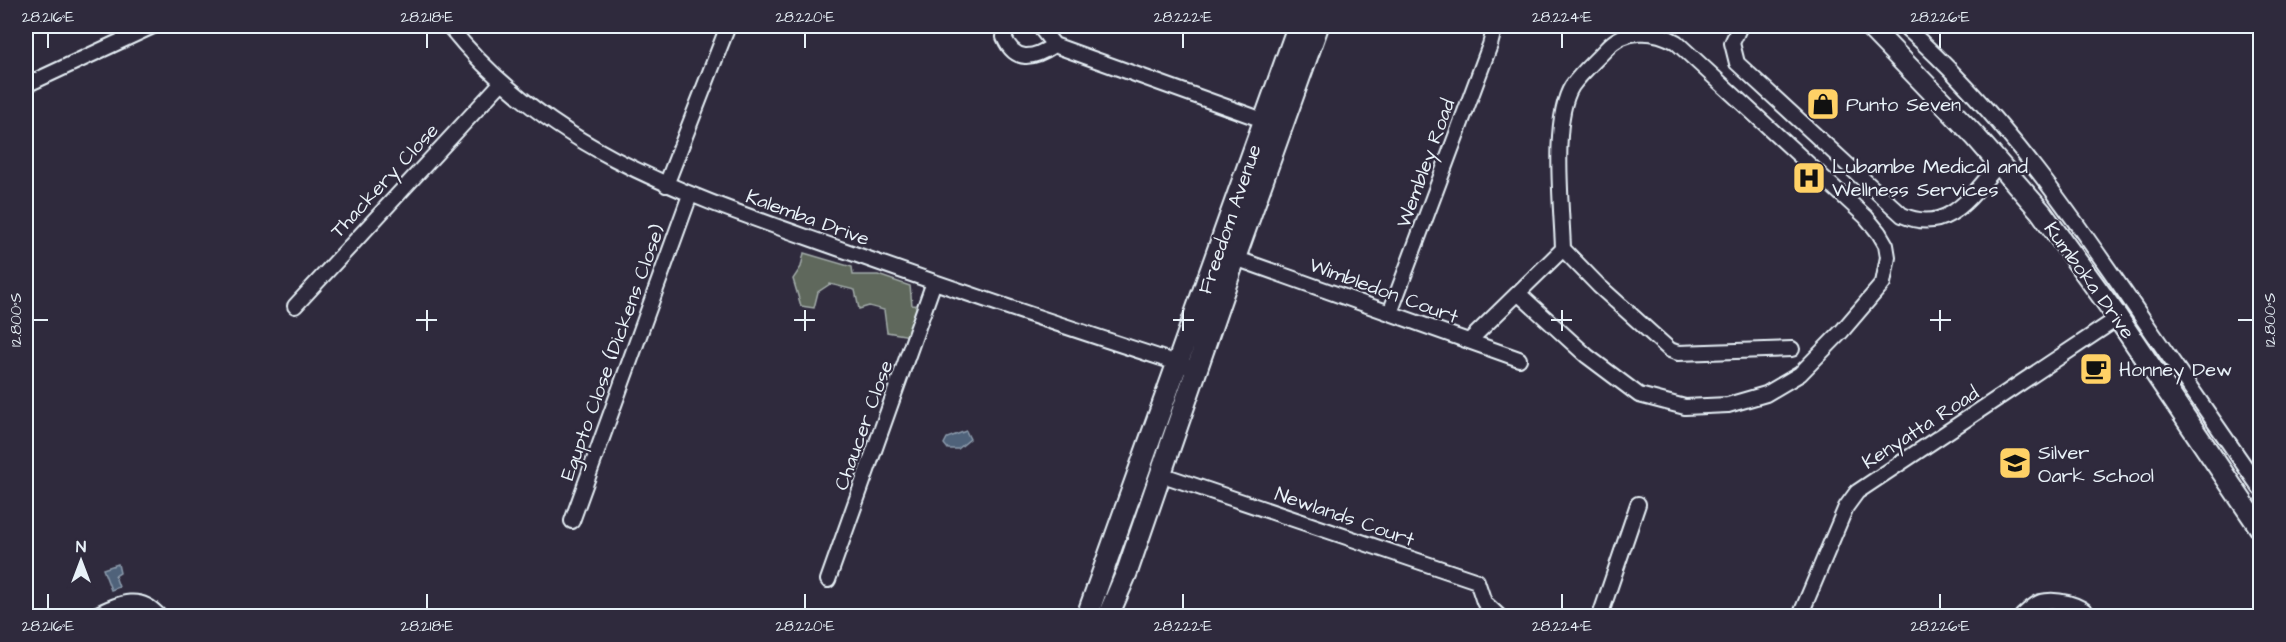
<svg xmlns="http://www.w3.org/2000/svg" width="2286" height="642" font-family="'Architects Daughter',sans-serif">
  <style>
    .green { fill: #5e685c; stroke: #a3acaa; stroke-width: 1.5 }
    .water { fill: #4f627a; stroke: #8c9bac; stroke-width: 1.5 }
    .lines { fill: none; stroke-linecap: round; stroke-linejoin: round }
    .street-casing { stroke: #e8f1f8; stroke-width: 18 }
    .secondary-casing { stroke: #e8f1f8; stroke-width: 24 }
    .street { stroke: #2f2a3d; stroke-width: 14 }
    .secondary { stroke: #2f2a3d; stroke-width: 20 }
    .ticks { fill: none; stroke: #e8f1f8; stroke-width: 2 }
    .labels { text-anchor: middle; stroke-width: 4.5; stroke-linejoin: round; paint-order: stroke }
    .poi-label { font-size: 20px; fill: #e8f1f8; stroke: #2f2a3d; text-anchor: start }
    .street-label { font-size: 20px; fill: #e8f1f8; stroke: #2f2a3d }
    .neatline { fill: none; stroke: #e8f1f8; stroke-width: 2 }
    .ticks-label { font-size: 15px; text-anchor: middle; fill: #e8f1f8 }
  </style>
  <rect width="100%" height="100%" fill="#2f2a3d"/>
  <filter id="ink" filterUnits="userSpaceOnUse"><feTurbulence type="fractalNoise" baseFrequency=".0167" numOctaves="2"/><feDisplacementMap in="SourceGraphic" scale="12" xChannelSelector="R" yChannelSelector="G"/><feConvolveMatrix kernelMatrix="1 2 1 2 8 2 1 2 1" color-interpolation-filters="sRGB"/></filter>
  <g filter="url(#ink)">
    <!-- green -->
    <path class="green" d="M804 253 852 267 853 275H878L910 286 912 305 921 306 910 336 887 332 884 310 869 306 859 309 855 290 830 284 818 292 814 308 801 306 793 279 801 267Z
      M2043 605 2082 610 2087 616H2030Z"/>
    <!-- water -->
    <path class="water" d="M966 431 970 439 958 449H948L944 444 947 438Z
      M118 564 120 573 115 576 119 587 111 590 103 569Z"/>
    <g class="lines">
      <!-- street casing -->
      <g class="street-casing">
        <path id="street" d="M449 26C552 155 697 198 846 251 958 291 1072 329 1186 366
          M1008 26 1004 37C1015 63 1033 59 1054 45
          M1039 26 1054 45
          M1740 26 1732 43 1737 63 1902 215C1949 236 1972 194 2000 163
          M1904 26C2005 115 2079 225 2154 335 2189 386 2225 437 2260 488
          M1054 45 1263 120
          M26 85 153 26
          M666 185 728 26
          M1235 258 1519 359
          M1519 294 1587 356 1639 395 1685 407 1728 405 1766 394 1800 374 1842 331 1883 283 1888 257 1886 245 1879 233 1866 217 1676 42C1653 29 1625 28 1606 49 1595 61 1581 73 1572 86 1551 119 1562 209 1563 249L1599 286 1670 350 1678 353 1792 349
          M295 306 502 82
          M1390 313 1490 45 1495 26
          M1469 341 1563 249
          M1160 474 1477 581 1484 602 1499 616
          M572 521 690 195
          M828 580 934 282
          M93 616C117 605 138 592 159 616
          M1600 616 1638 504
          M1800 616 1846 507 1857 492 2118 318
          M2022 616C2027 612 2034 604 2041 602 2056 598 2081 604 2090 616"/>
      </g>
      <!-- secondary casing -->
      <g class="secondary-casing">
        <path id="secondary" d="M1869 26 1975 136 2041 212 2118 318 2260 528
          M1087 616 1298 26
          M1108 616 1127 572 1235 258 1318 26"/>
      </g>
      <!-- street -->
      <use href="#street" class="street"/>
      <!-- secondary -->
      <use href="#secondary" class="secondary"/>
    </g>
  </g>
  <!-- ticks -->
  <path class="ticks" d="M48 33V48M427 33V48M805 33V48M1183 33V48M1562 33V48M1940 33V48M427 310V331M805 310V331M1183 310V331M1562 310V331M1940 310V331M33 320H48M416 320H437M794 320H815M1173 320H1194M1551 320H1572M1930 320H1951M2238 320H2253M48 594V609M427 594V609M805 594V609M1183 594V609M1562 594V609M1940 594V609"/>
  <!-- icons -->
  <defs>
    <g id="shop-square" transform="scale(1.725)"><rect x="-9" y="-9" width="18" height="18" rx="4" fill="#ffd166" stroke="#2f2a3d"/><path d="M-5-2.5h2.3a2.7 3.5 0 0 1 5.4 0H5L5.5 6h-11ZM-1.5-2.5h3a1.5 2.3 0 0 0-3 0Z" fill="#111"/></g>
    <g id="hospital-square" transform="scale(1.725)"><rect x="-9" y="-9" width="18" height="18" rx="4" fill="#ffd166" stroke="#2f2a3d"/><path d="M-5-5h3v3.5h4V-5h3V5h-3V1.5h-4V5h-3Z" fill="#111"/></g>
    <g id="cafe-square" transform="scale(1.725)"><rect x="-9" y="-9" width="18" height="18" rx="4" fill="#ffd166" stroke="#2f2a3d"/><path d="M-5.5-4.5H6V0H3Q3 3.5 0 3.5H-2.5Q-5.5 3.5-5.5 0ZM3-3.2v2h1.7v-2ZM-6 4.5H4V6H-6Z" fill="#111"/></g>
    <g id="school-square" transform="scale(1.725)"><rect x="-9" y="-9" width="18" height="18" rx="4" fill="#ffd166" stroke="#2f2a3d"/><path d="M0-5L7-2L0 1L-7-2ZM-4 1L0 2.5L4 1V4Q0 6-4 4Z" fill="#111"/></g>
  </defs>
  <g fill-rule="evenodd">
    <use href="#shop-square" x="1823" y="104"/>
    <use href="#hospital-square" x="1809" y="178"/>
    <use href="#cafe-square" x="2096" y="369"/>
    <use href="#school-square" x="2015" y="463"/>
  </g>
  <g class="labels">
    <!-- poi labels -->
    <g class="poi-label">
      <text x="1846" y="111">Punto Seven</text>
      <text x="1832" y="173">Lubambe Medical and<tspan x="1832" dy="23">Wellness Services</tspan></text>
      <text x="2119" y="376">Honney Dew</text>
      <text x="2038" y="459">Silver<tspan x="2038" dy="23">Oark School</tspan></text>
    </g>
    <!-- street labels -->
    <g class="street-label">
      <text transform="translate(1425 163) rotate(-70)" y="7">Wembley Road</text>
      <text transform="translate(384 180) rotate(-47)" y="7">Thackery Close</text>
      <text transform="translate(808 217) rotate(20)" y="7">Kalemba Drive</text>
      <text transform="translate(1229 219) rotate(-71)" y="7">Freedom Avenue</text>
      <text transform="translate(2090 280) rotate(54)" y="7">Kumboka Drive</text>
      <text transform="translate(1384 290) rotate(20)" y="7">Wimbledon Court</text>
      <text transform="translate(612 352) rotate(-70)" y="7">Egupto Close (Dickens Close)</text>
      <text transform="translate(863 425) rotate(-70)" y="7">Chaucer Close</text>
      <text transform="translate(1920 427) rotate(-33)" y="7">Kenyatta Road</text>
      <text transform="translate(1345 516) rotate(19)" y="7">Newlands Court</text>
    </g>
  </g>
  <!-- margin -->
  <rect width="2286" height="642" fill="none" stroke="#2f2a3d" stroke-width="66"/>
  <!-- north arrow -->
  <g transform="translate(81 561)" stroke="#2f2a3d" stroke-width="4.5" paint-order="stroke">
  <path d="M0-4.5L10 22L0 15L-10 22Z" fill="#e8f1f8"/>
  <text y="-9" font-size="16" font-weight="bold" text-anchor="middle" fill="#e8f1f8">N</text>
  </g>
  <rect x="33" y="33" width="2220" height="576" class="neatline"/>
  <g class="ticks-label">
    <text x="48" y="22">28.216°E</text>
    <text x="427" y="22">28.218°E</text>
    <text x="805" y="22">28.220°E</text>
    <text x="1183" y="22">28.222°E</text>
    <text x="1562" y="22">28.224°E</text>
    <text x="1940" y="22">28.226°E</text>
    <text transform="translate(16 320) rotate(-90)" y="5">12.800°S</text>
    <text transform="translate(2270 320) rotate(-90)" y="5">12.800°S</text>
    <text x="48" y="631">28.216°E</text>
    <text x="427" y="631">28.218°E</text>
    <text x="805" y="631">28.220°E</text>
    <text x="1183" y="631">28.222°E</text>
    <text x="1562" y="631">28.224°E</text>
    <text x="1940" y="631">28.226°E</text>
  </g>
</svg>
